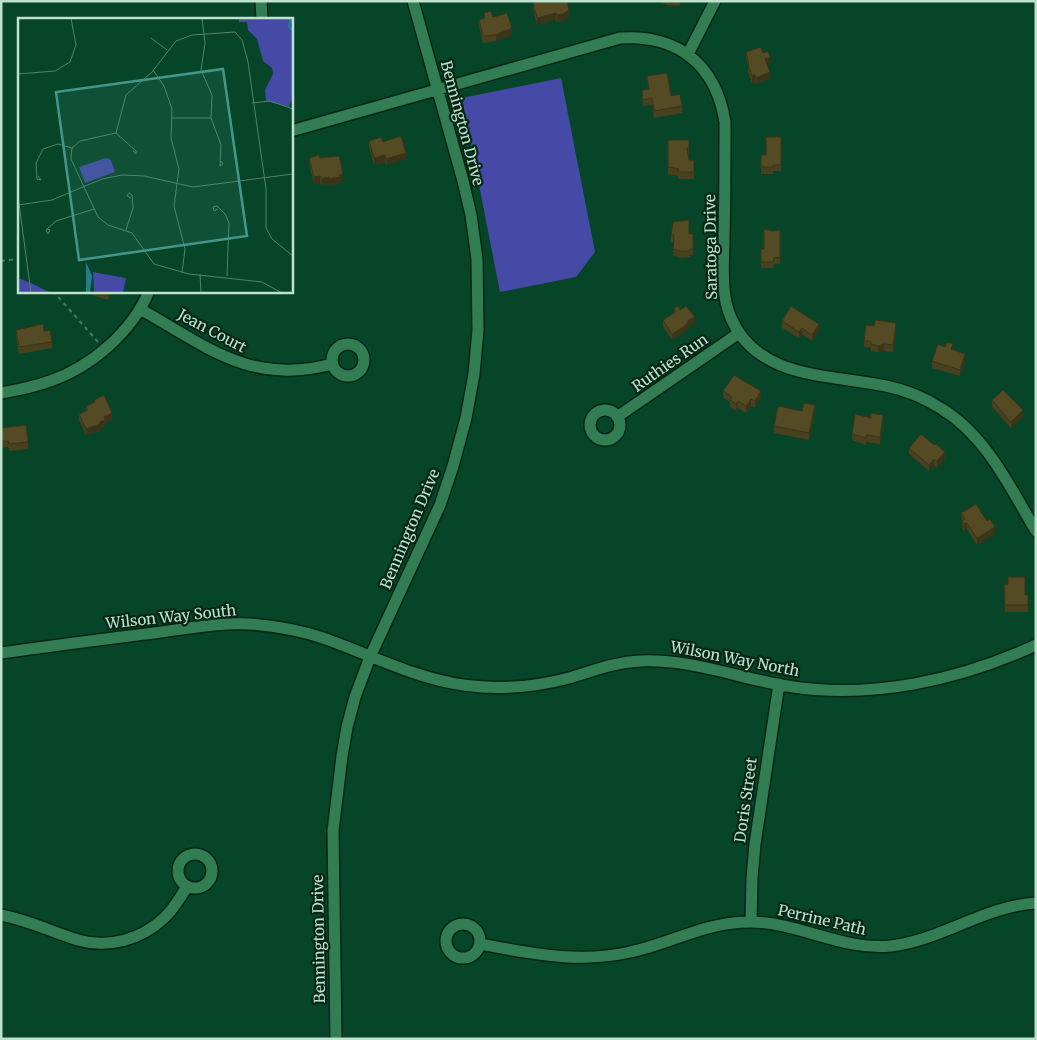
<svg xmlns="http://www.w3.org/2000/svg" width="1037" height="1040" font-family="Merriweather,serif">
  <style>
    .green { fill: #454aa6 }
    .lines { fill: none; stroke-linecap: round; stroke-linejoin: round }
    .minor-casing { stroke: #002814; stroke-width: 14 }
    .path { stroke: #447a5f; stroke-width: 2; stroke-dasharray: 4 4; stroke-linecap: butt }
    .minor { stroke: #337d54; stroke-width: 11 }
    .wall { fill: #48401f }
    .shaded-wall { fill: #3b3419 }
    .building { fill: #544b24; stroke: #3b3419 }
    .labels { text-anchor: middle; stroke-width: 4.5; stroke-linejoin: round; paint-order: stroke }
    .street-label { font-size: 15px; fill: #bee2cb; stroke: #072716 }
    .inset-river { fill: none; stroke: #237d92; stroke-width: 2.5 }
    .inset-road { fill: none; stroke: #508469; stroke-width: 1 }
    .view { fill: #44968a; fill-opacity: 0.15; stroke: #44968a; stroke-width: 2.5 }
    .inset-edge { fill: none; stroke: #bee2cb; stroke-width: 2.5 }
  </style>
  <rect width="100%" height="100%" fill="#064528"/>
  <!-- green -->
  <path class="green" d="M561 78 595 252 576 277 500 292 462 98Z"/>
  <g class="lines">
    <!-- minor casing -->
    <g class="minor-casing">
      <path id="minor" d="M261 1 262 19
        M688 54 715 1
        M291 131 620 38C678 34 716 65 725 122 725 160 725 198 724 236 724 263 720 293 731 318 758 380 830 374 886 386 906 390 925 398 942 409 986 436 1010 487 1036 531
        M140 309C206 346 251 386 332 364
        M332 360a16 16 0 1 1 32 0a16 16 0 1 1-32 0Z
        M1 393C18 390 34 387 50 381 91 367 132 332 149 291
        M590 425a15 15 0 1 1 30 0a15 15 0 1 1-30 0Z
        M617 417 739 333
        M1 653C52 646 103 639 154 633 186 629 218 622 250 624 274 626 299 630 323 638 369 654 414 678 463 685 498 690 535 687 569 678 593 671 615 662 641 661 692 659 738 678 787 686 871 700 960 680 1036 645
        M178 871a17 17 0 1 1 34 0a17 17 0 1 1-34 0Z
        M1 915C28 920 52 932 78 940 109 949 142 939 164 918 174 909 180 897 187 887
        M751 922 752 878 755 844 779 684
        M446 941a17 17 0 1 1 34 0a17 17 0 1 1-34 0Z
        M480 944C530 953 579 964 630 952 673 943 704 922 750 922 799 922 842 951 891 946 942 940 984 906 1036 903
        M336 1039 333 831 342 756 347 727 355 697 370 657 440 505 453 466 466 418 474 374 478 330 477 259 471 215 463 181 413 1"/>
    </g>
    <!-- path -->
    <path class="path" d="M1 261 19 259
      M53 291 98 342"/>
    <!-- minor -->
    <use href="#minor" class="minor"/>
  </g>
  <!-- wall -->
  <path class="wall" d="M662 1H681L679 6 667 5 662 3Z
    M533 3 569 17 563 21 557 22 556 19 537 25 533 9Z
    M484 13 493 17 512 35 496 41 483 43 479 27V20L484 19Z
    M746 52 763 53 770 64 767 65 770 78 756 84 755 82 752 83 748 72V66L746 58Z
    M647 76 671 96 682 106V113L654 118 652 105 643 106 642 97V90L648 89Z
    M781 137V171H773V174H761V155H766Z
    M668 140H689V155H688L689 160H694V179H678V176L668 174Z
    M369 141 383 142 406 159 386 165 385 162 374 165 369 147Z
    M309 158H320L343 180 340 181V183L329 186V184L322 185 320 183 314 184 309 164Z
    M780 230V264H774L773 268H761V249H764L772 231Z
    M689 234H693V255H690V257L680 258 673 255V242H671V235Z
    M89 291H111L108 300 89 294Z
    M674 308 680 310 695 323 689 327 685 332 672 340 663 327V320L674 313Z
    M782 321 819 331 812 341 802 334 799 338 782 328Z
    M16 330 44 331 52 342V348L19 354 16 337Z
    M896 330 893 352 884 351 878 352 871 351V348L864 347V341Z
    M953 350 965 361 960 376 932 368V361Z
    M723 391 761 398 755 407 751 406 746 413 738 408 736 411 730 407V402L723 398Z
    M94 400 112 420 105 423V426L100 429V431L86 435 79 420V414L86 410V406L94 403Z
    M992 400 1023 417 1011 428 992 407Z
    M802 411 815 412 809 440 774 433V426Z
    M883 422 880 444 866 442V445L852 440V434Z
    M1 428 28 442V449L9 451 8 447 1 448Z
    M934 445 945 459 937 468 934 465 929 471 909 454V448Z
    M961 513 995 534 977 545 967 529 964 531 962 527Z
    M1004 584 1025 595H1028V612H1005Z"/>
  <!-- shaded-wall -->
  <path class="shaded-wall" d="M569 10V17L563 21 557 22V15Z
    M556 13V19L537 25V18Z
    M512 28V35L496 41V35Z
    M770 57V64L765 66V59Z
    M770 72V78L756 84V78Z
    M755 75V82L752 83V76Z
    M406 153V159L386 165V159Z
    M385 155V162L374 165V158Z
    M343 174V180L340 181V183L329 186V179Z
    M320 176V183L314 184V177Z
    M329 177V184L322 185V179Z
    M109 291H111L108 300V294Z
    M695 317V323L689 327 685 332 672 340V334L689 320Z
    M896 323V330L893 352V345Z
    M819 324V331L812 341V335Z
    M802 328V334L799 338V332Z
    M884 344V351L878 352V346Z
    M965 354V361L960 376V370Z
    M761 391V398L755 407V401Z
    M751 399V406L746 413V406Z
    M738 401V408L736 411V404Z
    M815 405V412L809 440V433Z
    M1023 410V417L1011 428V422Z
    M112 413V420L105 423V426L100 429V431L86 435V429L100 422 104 417Z
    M883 415V422L880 444V437Z
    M945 452V459L937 468V461Z
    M934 459V465L929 471V465Z
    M967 523V529L964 531V524Z
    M995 527V534L977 545V538Z"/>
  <!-- building -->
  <path class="building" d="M538 1H560V2L567 1 569 10 563 14 557 15 556 13 537 18 533 3Z
    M491 11 493 17 507 13 512 28 496 35 483 36 479 20 485 18 484 13Z
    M761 47 763 53 768 51 770 57 765 59 770 72 756 78 755 75 752 76 748 65H749L746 52Z
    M667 73 671 96 680 94 682 106 654 111 652 98 643 100 642 90 649 89 647 76Z
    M401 136 406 153 386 159 385 155 374 158 369 141 381 137 383 142Z
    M766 137H781V165H773V167H761V155H766Z
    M668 140H689V148H687L689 160H694V172H678L679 169 668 167Z
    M319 155 320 158 339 156 343 174 339 175 340 177 329 179V177L322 179 320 176 314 177 309 158Z
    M689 220V234H693V249H690V251H680L673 249 674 235H671L673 222Z
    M764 229 772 231 780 230V257L774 258 773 262H761V249H764Z
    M101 291H109L108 294Z
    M678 306 680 310 686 306 695 317 689 320 685 326 672 334 663 320 676 312 674 308Z
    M791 306 819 324 812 335 802 328 799 332 782 321Z
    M875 320 896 323 893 345 884 344 878 346 871 344V341H864L866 325 874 326Z
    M43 324 44 331 50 330 52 342 19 347 16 330Z
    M947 342 953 344 951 349 965 354 960 370 932 361 938 344 945 347Z
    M734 375 761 391 755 401 751 399 746 406 738 401 736 404 730 400 732 397 723 391Z
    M1003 390 1023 410 1011 422 992 400Z
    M104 395 112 413 104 417 105 420 100 422V424L86 429 79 414 88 410 86 406 95 402 94 400Z
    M804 403 815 405 809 433 774 426 778 406 802 411Z
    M871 413 883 415 880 437 866 435V438L852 434 855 414 871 418Z
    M26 425 28 442 9 444 8 441H1V428Z
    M921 434 934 445 936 444 945 452 937 461 934 459 929 465 909 448Z
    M976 504 987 521 990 519 995 527 977 538 967 523 964 524 962 521 965 519 961 513Z
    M1008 577H1025V595H1028V605H1005L1004 584H1008Z"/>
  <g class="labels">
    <!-- street labels -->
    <g class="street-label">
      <text transform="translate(462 123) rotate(75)" y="5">Bennington Drive</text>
      <text transform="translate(711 247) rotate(-91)" y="5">Saratoga Drive</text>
      <text transform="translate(212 331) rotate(28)" y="5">Jean Court</text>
      <text transform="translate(670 363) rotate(-35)" y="5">Ruthies Run</text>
      <text transform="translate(410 529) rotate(-67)" y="5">Bennington Drive</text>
      <text transform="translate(171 617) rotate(-6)" y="5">Wilson Way South</text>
      <text transform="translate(735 659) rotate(11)" y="5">Wilson Way North</text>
      <text transform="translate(746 800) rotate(-82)" y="5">Doris Street</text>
      <text transform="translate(822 920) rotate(13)" y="5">Perrine Path</text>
      <text transform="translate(319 939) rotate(-91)" y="5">Bennington Drive</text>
    </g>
  </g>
  <!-- overview -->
  <g transform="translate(18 18)">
    <rect width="275" height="275" fill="#064528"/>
    <path d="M221 0H275V77L271 89 248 83 247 72 255 56 254 50 245 43 239 21 230 12 229 4H221ZM88 140 93 142 97 154 67 165 61 149ZM75 254 108 260 105 275H76ZM0 260 15 266 33 275H0Z" fill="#454aa6"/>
    <path d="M68 244 74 258 72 275H68Z" fill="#237d92"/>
    <path class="inset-river" d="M273 0 271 8 275 14"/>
    <path class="inset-road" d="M184 0 187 25 183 52 194 77 193 100 203 127 202 148 205 146 203 143M133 20 149 32M135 52 146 68 154 91 153 120 161 151 156 188 167 231 164 255M0 56 37 53 52 44 58 27 53 0M234 85 252 83 275 91M154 100H193M98 115 118 133V136L115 133M20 158 23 162 19 161 18 145 25 131 40 126 54 130M0 178 13 275M0 187 34 182 84 161 104 157 126 158 175 169 275 156M200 191 196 193 195 189 199 188 207 196 211 205 209 258M29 211 32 212 30 216 28 212 38 203 76 191M108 212 115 190 114 177 111 175 109 178 113 180M182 256 183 275M264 275 244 264 171 256 136 246 114 215 90 207 80 199 53 141 54 130 62 123 98 115 108 77 134 54 158 23 174 17 217 14 224 22 230 44 248 171V210L254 221 275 238"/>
    <path class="view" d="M205 51 229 218 61 242 38 74Z"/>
    <rect width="275" height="275" class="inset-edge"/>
  </g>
  <!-- border -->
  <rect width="1037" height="1040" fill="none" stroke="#bee2cb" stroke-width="5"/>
</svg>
